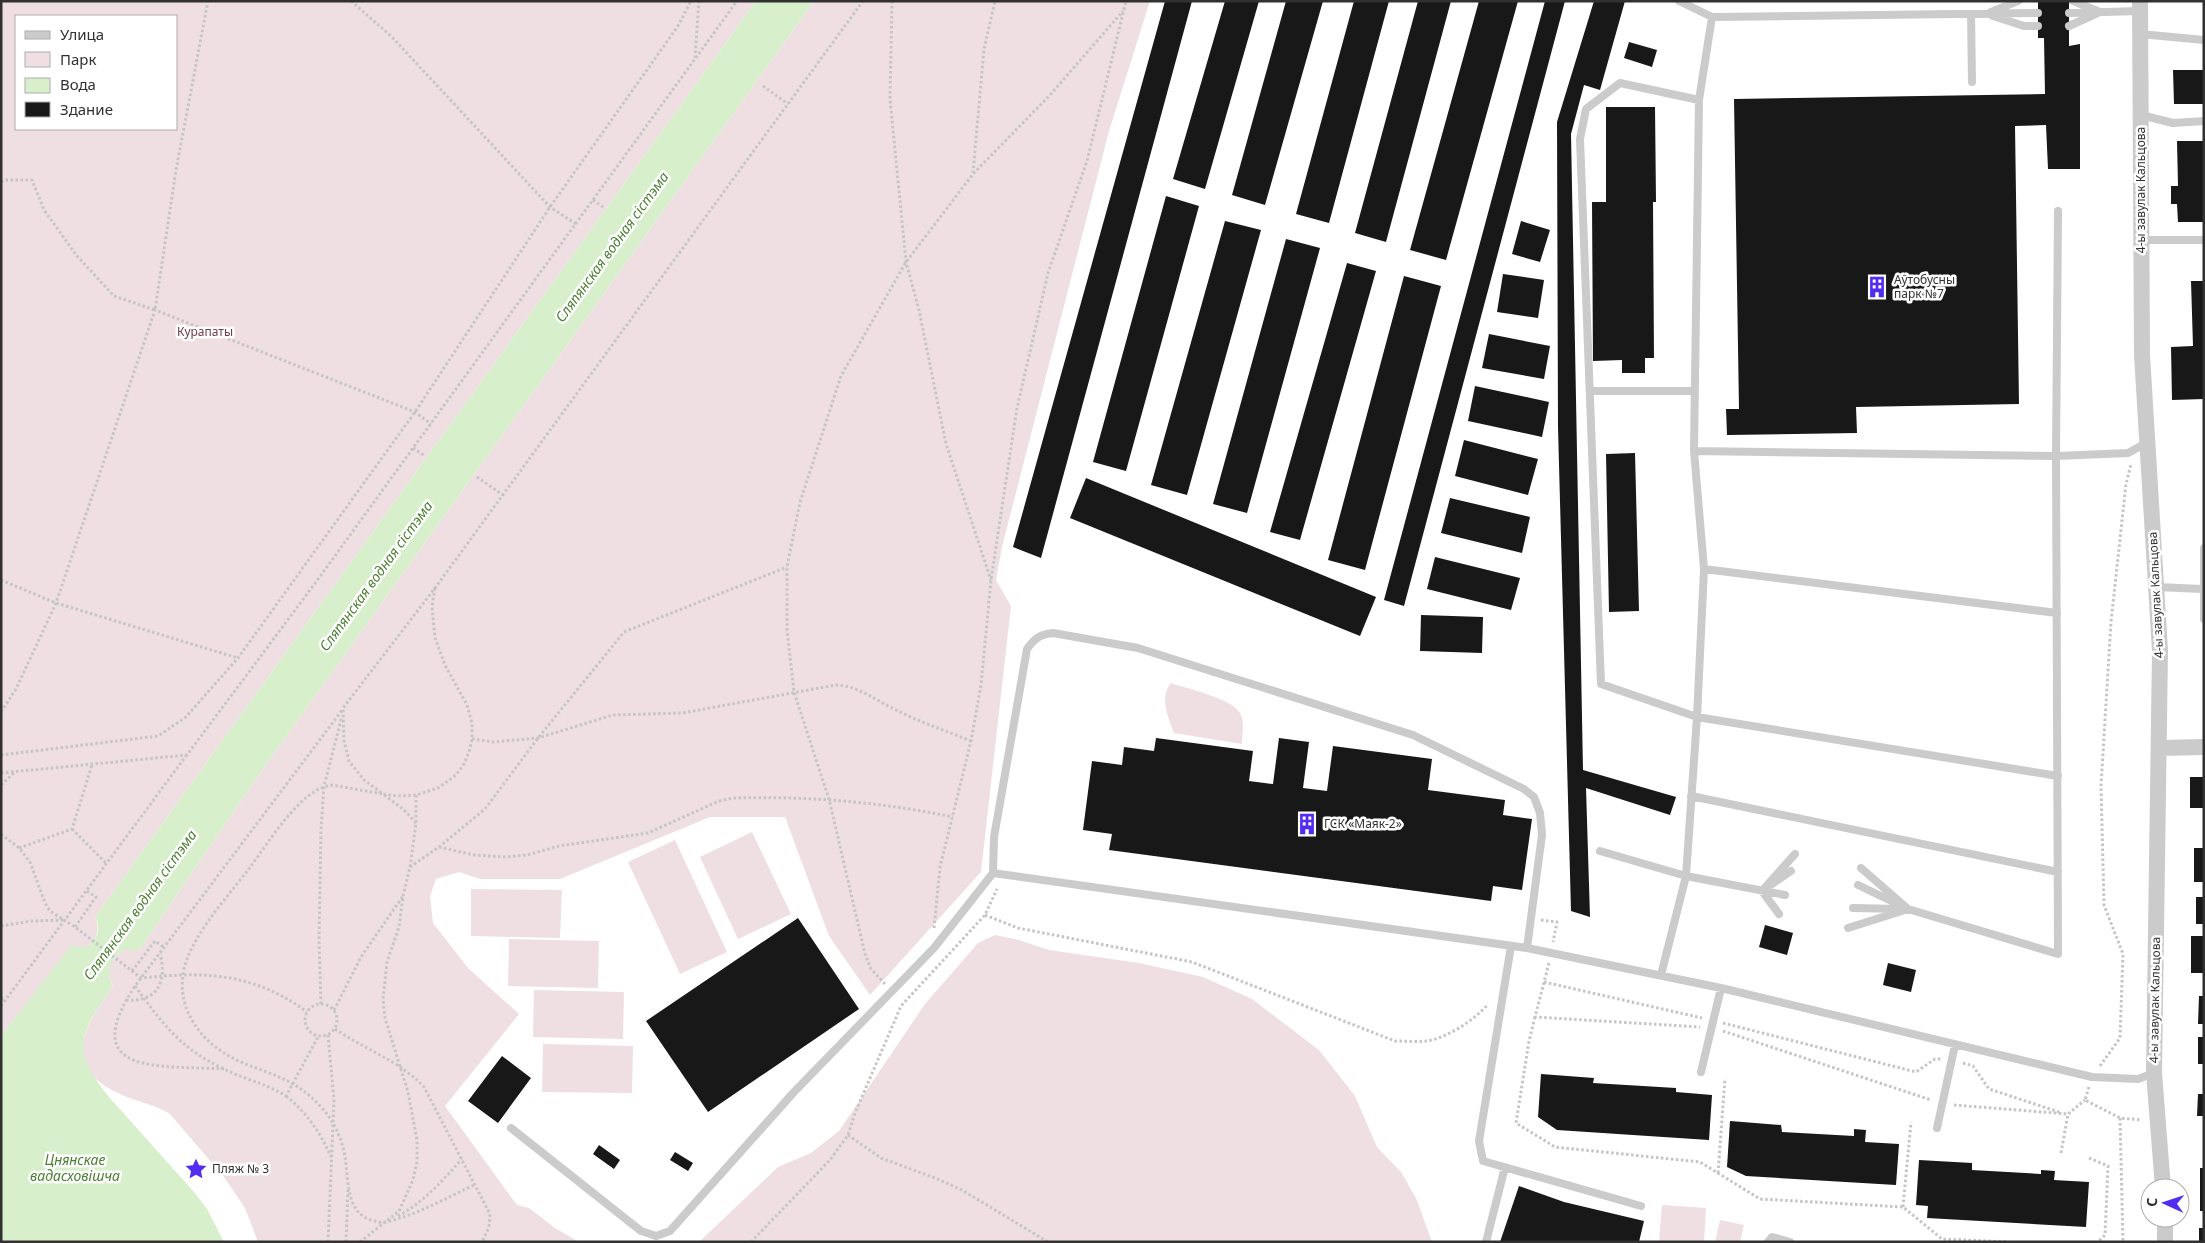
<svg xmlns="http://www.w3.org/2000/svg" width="2205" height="1243" font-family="'Noto Sans',sans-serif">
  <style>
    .green { fill: #efdfe3; fill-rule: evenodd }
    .water { fill: #d7efcb }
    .building { fill: #181818 }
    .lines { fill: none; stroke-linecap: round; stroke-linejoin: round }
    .path { stroke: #c5c5c5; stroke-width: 3; stroke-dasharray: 2.5 2.5; stroke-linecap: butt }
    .lane { stroke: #cbcbcb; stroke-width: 8 }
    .street { stroke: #cbcbcb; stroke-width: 16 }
    .labels { text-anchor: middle; stroke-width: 5; stroke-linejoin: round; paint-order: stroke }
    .street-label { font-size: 12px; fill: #313131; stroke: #fff }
    .poi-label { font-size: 12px; fill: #313131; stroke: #fff; text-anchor: start }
    .park-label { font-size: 12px; fill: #713b46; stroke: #fff }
    .water-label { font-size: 14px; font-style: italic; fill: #4b7f31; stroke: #fff }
  </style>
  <rect width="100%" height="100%" fill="#fff"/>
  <!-- green -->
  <path class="green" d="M1 1H756L95 917C100 928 98 939 87 947H71L1 1036ZM16 16H176V129H16Z
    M814 1H1150L1109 131 1002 547 996 580 1011 606 981 872 870 995 829 936 785 817H710L560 879H480L459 872 436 879 430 896 433 923 468 968 519 1014 445 1106 517 1205 529 1208 555 1228 579 1242H258L245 1208 224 1177 170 1114C154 1104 137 1102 120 1094 59 1066 84 1028 113 986 105 972 109 959 123 950H139L269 760Z
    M1171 683C1188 689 1231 698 1240 713 1245 721 1242 734 1242 744L1174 733C1168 717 1159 697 1171 683Z
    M752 832 791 914 738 939 700 857Z
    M675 840 727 952 680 974 628 862Z
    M471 889 562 890 560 938 471 936Z
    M995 935 1019 940 1049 950 1139 963 1203 977 1252 999 1319 1050 1355 1096 1377 1147 1401 1172 1416 1198 1432 1242H699L778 1167 811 1153 839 1131 925 1004 978 943Z
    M509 939 599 941 598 988 508 986Z
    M534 990 624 992 623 1039 533 1037Z
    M543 1044 633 1046 632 1093 542 1092Z
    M1662 1205 1706 1208 1704 1242H1659Z
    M1720 1220 1744 1225 1740 1242H1715Z"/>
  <!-- water -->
  <path class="water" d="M756 1H814L269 760 139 950H123C110 959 105 972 113 986 80 1035 69 1047 109 1097L194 1192 207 1209 224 1242H1V1036L71 946 87 947C98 939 101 928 95 917Z"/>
  <!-- building -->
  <path class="building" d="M1165 1H1192L1041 558 1013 547Z
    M1225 1H1259L1205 189 1173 179Z
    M1286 1H1323L1265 205 1232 195Z
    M1354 1H1389L1329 223 1296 214Z
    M1418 1H1451L1386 242 1355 233Z
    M1479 1H1518L1446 260 1410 250Z
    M1545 1H1565L1404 606 1384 600Z
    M1594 1H1625L1600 90 1584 85 1571 134 1583 770 1676 797 1670 815 1586 788 1590 917 1571 911 1558 427 1557 122Z
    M2038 1H2069V46L2080 44V169H2048L2046 125 2015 126 2019 404 1856 407 1857 433 1727 435 1726 409H1739L1734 99 2045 94 2044 38H2038Z
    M1629 42 1657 50 1652 67 1624 58Z
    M2173 70H2204V104H2174Z
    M1606 107H1655L1656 202H1653L1654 358H1645V373H1622V360L1593 361 1592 202H1606Z
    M2177 141H2204V222H2178L2177 204H2171V186H2178Z
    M1166 196 1199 206 1126 471 1093 462Z
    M1225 221 1261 230 1187 495 1151 485Z
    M1521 221 1550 230 1540 262 1512 254Z
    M1286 239 1320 248 1247 513 1213 504Z
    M1347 263 1376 271 1300 540 1270 532Z
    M1503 274 1544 280 1538 318 1497 312Z
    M1404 276 1441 286 1365 570 1328 560Z
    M2191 281H2204V399L2172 400 2171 347 2193 346Z
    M1489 334 1550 346 1544 379 1482 368Z
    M1475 386 1549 402 1542 437 1468 421Z
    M1464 440 1538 459 1528 495 1455 476Z
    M1635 453 1639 611 1609 612 1606 454Z
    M1086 478 1376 597 1360 636 1070 518Z
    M1450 498 1530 517 1522 553 1441 533Z
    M1435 557 1520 578 1511 610 1427 589Z
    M1421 615 1483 617 1482 653 1420 651Z
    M1156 738 1253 751 1249 781 1273 784 1279 738 1309 742 1303 788 1327 791 1333 746 1432 759 1428 790 1505 800 1503 815 1532 819 1522 890 1493 886 1491 901 1109 850 1112 834 1083 830 1092 761 1122 765 1124 747 1154 751Z
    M2190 777H2204V808H2190Z
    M2194 848H2204V882H2194Z
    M2196 897H2204V924H2196Z
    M798 918 859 1009 708 1112 646 1021Z
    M1765 925 1793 933 1787 955 1759 947Z
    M2191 936H2204V973H2191Z
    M1888 963 1916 970 1911 992 1883 985Z
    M2199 996H2204V1024H2198Z
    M2198 1037H2204V1064H2198Z
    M502 1056 531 1078 498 1123 468 1101Z
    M1541 1074 1594 1078 1593 1083 1676 1088V1092L1712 1095 1709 1140 1557 1130 1538 1117Z
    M2198 1094H2204V1116H2197Z
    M1730 1121 1781 1125 1782 1132 1854 1136V1129L1866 1130 1865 1142 1899 1144 1896 1185 1746 1176 1727 1167Z
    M599 1145 620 1160 614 1169 593 1154Z
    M675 1152 693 1163 688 1171 670 1160Z
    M1919 1160 1972 1163V1170L2041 1174V1170L2055 1171 2054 1180 2089 1182 2086 1227 1927 1218 1928 1206 1916 1205Z
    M2200 1168H2204V1211H2200Z
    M1519 1186 1564 1202 1644 1221 1639 1242H1500Z
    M2199 1228H2204V1242H2199Z"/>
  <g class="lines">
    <!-- path -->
    <path class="path" d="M351 1 391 36 550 207 576 224
      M892 1 890 99 906 262 919 310 946 444 991 580
      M695 58 699 1
      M763 86 788 104
      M973 173 984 49 995 1
      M1 182 5 180H32L44 210 77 256 114 296 155 310 176 170 208 1
      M593 200 603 207
      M413 448 425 456
      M477 477 503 495
      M1 580 56 603 238 658
      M435 588 432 607 435 638 445 665 467 705 472 723V739L469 752 464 764 456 775 438 788 416 795 397 796 383 794 364 780 349 761 344 741 343 708 435 588 863 1
      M1 712 16 689 56 603 155 310 415 412 431 424
      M472 739 493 742 538 738 613 715 682 713 836 685C859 686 875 700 896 710 920 722 946 731 971 741
      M1 755 158 736 186 717 238 658 415 412 550 207 678 26 691 1
      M1 773 187 755 316 582 737 1
      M1 785 14 773
      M416 823 404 810 383 794 332 785C301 788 269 842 251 866 230 894 199 927 187 959 170 1005 201 1045 241 1062 274 1076 296 1079 322 1108 332 1119 339 1133 343 1147 350 1172 342 1215 375 1221 378 1222 382 1223 386 1222 417 1215 448 1197 476 1184
      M72 829 106 863
      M1 834 19 848 30 862 45 903 50 911 75 927 141 978C205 971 254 973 307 1012
      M439 847 474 855 504 857 527 855 559 846 648 833 719 801 734 798C808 796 881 802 953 817
      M19 848 72 829 92 765
      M410 867 439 847 485 809 538 738 624 632 787 567
      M985 915 1018 928 1192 962 1395 1041C1406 1041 1417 1042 1427 1041 1447 1038 1476 1019 1488 1004
      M1541 920 1557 922 1553 942
      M1 926 32 921 64 920
      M75 927 96 897 87 891
      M934 928 940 867 971 741 981 685 991 580 1017 408 1048 273 1087 161 1126 1
      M1549 963 1535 1017 1700 1027
      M132 971 155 941 165 948
      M1544 982 1702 1018
      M885 984 871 969 865 954 829 799 794 692 787 630V567L800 502 841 376 906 262 973 174 1050 95 1123 11
      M135 986C161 1022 181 1049 222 1068 243 1079 265 1083 286 1096L318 1037
      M1 998 6 1001
      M126 1000C156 1003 168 982 160 954
      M305 1020a16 16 0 1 1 32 0a16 16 0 1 1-32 0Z
      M321 1004 319 940 321 829 324 786 342 716
      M1 1006 186 756
      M334 1010 361 957 403 896
      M1535 1017 1529 1041 1516 1123 1555 1147 1700 1162 1760 1199 1903 1207 1942 1239 2009 1242
      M1723 1023 1916 1072 1935 1059H1942
      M335 1029C364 1049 400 1061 424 1087L490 1214 489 1227 482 1242
      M1723 1031 1931 1100
      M1963 1063 1973 1066 1989 1089 2062 1113
      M2100 1066 2120 1038 2123 954 2104 905 2101 786 2111 622 2126 484 2131 464
      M224 1069C162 1065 75 1077 135 986L343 709
      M2089 1087 2085 1100 2120 1118 2142 1120
      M286 1096C307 1113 320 1132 331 1157
      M1954 1105 2068 1114
      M2120 1118 2123 1242
      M848 1135 881 1158 935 1178 962 1190 1048 1242
      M2061 1153 2068 1114 2085 1100
      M2089 1158 2108 1166 2105 1235 2098 1242
      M1718 1173 1725 1078
      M1903 1207 1911 1122
      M398 1216C424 1202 442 1181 462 1159
      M328 1242 334 1100 328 1035
      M346 1242 348 1190
      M360 1242 399 1211 413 1180 417 1162V1140L408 1092 385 1018 383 999 387 962 399 927 403 896 410 867 416 823V795
      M751 1242 830 1160 848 1135 855 1113 901 1006 985 915 997 889"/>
    <!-- lane -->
    <path class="lane" d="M1679 1 1712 17
      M1991 12 2018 1
      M2038 13 1712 17 1699 100 1694 451 2056 456 2058 211
      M2069 13 2140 11
      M1971 14 1972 82
      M1993 16 2024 26H2038
      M2069 26 2100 12 2073 1
      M2140 34 2204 40
      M2141 115 2173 123 2204 121
      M2142 240H2204
      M1590 391H1695
      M1694 451 1704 569 1697 717 2058 776
      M2204 548V619
      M1704 569 2057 613
      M2156 587 2202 589
      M1691 796 2058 872
      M1600 851 1686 876 1785 895
      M993 873 1527 948 1721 988 2092 1077 2138 1079 2154 1073
      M1772 884 1791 871
      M1858 885 1908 909 2058 954 2056 456 2128 453 2148 442
      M1853 908 1901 909
      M1779 914 1762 891 1795 854
      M1848 928 1908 909 1861 868
      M1511 946 1479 1141 1483 1161 1641 1206
      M1661 975 1686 876 1697 717 1601 684 1580 139 1586 109 1620 83 1699 100
      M1701 1072 1721 988
      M511 1128 641 1231 656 1236 670 1231 794 1092 934 948 993 873 994 837 1027 649C1034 639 1040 634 1053 633L1138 648 1413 735 1524 789 1534 797 1540 813 1542 835 1527 948
      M1937 1128 1955 1045
      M1486 1242 1505 1167
      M1768 1242 1772 1237 1790 1242"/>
    <!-- street -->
    <path class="street" d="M2140 1 2142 355 2160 651 2154 1073 2163 1188
      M2160 748 2204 747
      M2165 1242V1218"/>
  </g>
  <!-- icons -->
  <defs>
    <g id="building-bare" transform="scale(1.725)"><path d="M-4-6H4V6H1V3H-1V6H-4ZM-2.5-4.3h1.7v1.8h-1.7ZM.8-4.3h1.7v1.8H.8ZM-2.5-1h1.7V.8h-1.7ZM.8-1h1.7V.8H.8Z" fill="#522cf0" stroke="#fff" stroke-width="2.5" paint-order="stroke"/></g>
    <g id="sight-bare" transform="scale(1.725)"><path d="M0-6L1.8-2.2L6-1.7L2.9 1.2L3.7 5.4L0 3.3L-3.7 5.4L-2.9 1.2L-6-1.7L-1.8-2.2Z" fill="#522cf0" stroke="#fff" stroke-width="2.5" paint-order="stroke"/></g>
  </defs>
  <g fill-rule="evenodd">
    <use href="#building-bare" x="1877" y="287"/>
    <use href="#building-bare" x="1307" y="824"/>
    <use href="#sight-bare" x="196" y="1169"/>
  </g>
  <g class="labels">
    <!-- street labels -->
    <g class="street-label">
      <text transform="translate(2141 190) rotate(-90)" y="4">4-ы завулак Кальцова</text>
      <text transform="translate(2156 595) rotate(-93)" y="4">4-ы завулак Кальцова</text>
      <text transform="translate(2155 1000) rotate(-89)" y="4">4-ы завулак Кальцова</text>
    </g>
    <!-- poi labels -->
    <g class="poi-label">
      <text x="1894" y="284">Аўтобусны<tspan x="1894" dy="14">парк №7</tspan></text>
      <text x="1324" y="828">ГСК «Маяк-2»</text>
      <text x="212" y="1173">Пляж № 3</text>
    </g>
    <!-- park labels -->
    <g class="park-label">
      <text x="205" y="336">Курапаты</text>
    </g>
    <!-- water labels -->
    <g class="water-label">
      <text transform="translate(612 247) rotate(-54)" y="5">Сляпянская водная сістэма</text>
      <text transform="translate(376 576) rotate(-54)" y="5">Сляпянская водная сістэма</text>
      <text transform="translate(140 905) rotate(-54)" y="5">Сляпянская водная сістэма</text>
      <text x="75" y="1165">Цнянскае<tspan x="75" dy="16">вадасховішча</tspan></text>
    </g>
  </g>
  <!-- border -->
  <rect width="2205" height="1243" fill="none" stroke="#313131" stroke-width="5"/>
  <!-- legend -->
  <rect x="15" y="15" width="162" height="115" fill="#ffffff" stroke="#adadad"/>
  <rect x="25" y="31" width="25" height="8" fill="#cbcbcb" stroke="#adadad"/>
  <text x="60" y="40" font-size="15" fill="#313131">Улица</text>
  <rect x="25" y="52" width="25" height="15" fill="#efdfe3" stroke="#adadad"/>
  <text x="60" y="65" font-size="15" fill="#313131">Парк</text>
  <rect x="25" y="78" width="25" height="15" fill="#d7efcb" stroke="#adadad"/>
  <text x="60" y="90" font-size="15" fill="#313131">Вода</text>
  <rect x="25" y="102" width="25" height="15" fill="#181818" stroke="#adadad"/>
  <text x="60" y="115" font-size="15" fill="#313131">Здание</text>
  <!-- north arrow -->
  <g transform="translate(2165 1203) rotate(273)"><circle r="24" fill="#ffffff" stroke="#adadad"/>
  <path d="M0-4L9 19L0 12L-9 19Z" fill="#522cf0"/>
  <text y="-8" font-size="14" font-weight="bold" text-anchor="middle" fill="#313131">С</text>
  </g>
</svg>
